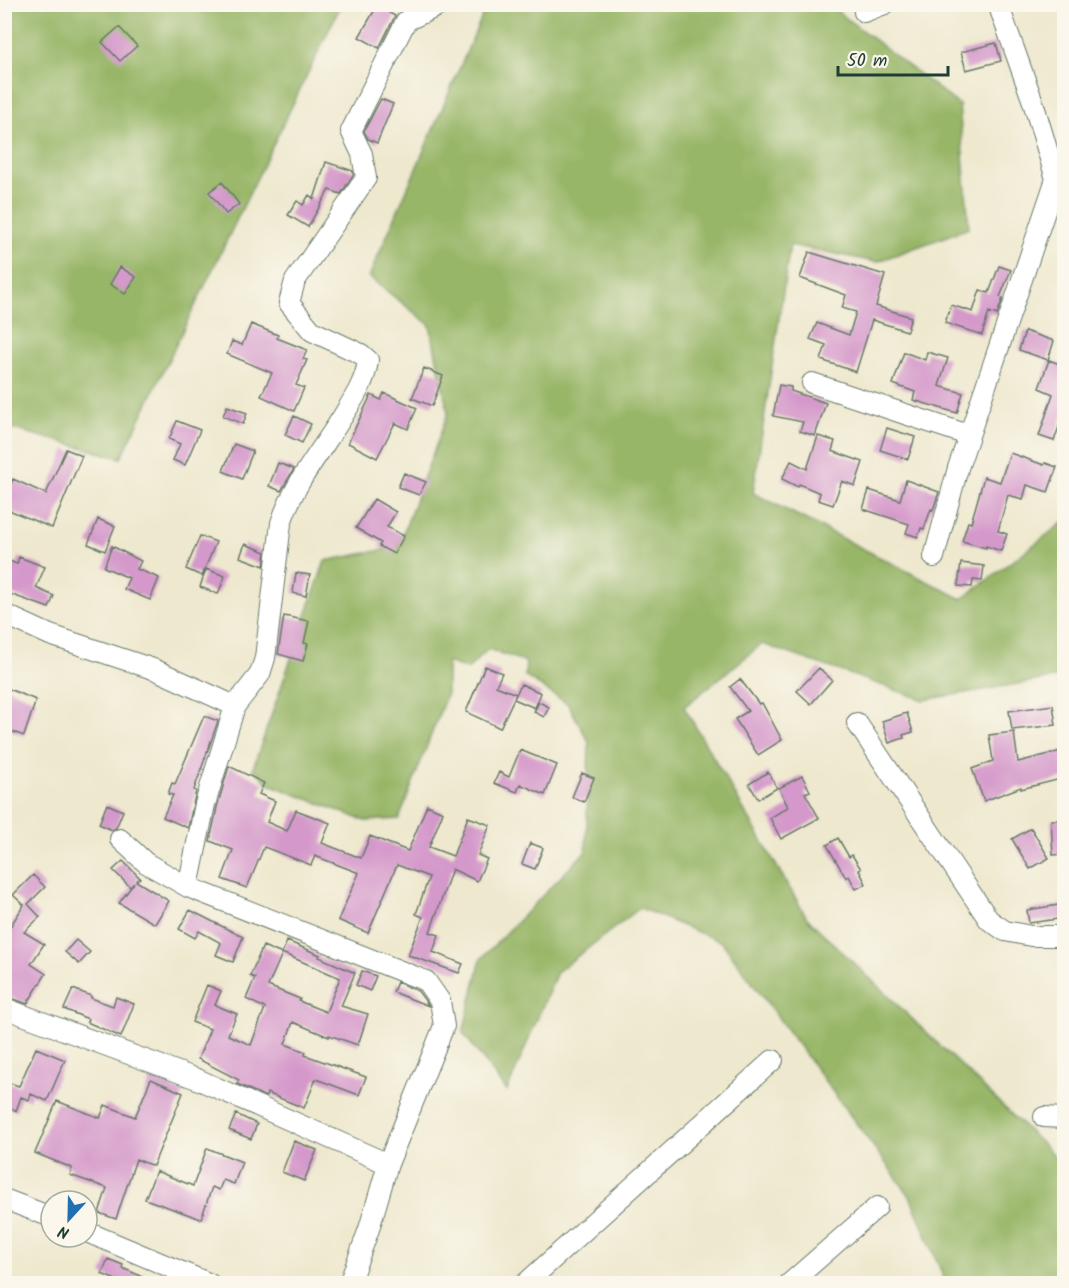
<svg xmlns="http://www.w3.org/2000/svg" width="1069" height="1288" font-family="Kalam,sans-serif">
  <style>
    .forest { fill: #98b668; stroke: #5c7a4e; stroke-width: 1.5 }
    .building { fill: #d498ca }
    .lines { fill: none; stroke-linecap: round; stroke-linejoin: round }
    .minor-casing { stroke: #67796a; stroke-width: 22 }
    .minor { stroke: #fff; stroke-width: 20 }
  </style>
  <rect width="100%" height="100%" fill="#fbf7ec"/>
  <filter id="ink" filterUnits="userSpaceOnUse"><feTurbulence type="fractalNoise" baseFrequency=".0167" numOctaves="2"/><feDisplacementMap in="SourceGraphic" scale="12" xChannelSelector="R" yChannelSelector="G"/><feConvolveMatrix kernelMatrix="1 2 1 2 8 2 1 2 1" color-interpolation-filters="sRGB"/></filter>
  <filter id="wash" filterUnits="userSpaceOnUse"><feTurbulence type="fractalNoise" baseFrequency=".008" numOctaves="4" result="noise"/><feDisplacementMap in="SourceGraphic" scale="24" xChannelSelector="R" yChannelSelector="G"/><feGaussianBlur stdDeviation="1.35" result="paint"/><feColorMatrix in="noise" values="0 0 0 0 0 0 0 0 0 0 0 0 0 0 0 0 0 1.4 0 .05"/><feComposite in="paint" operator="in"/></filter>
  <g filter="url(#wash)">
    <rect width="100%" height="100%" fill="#eee8ce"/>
    <!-- forest -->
    <path class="forest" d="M5 5H341L121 458 10 428 5 432Z
      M487 5H831L833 8 959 105 969 228 876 262 790 245 753 493 962 599 1064 522V676L924 700 762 644 684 707 807 918 1064 1165V1283H946L910 1196 722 942 640 908 557 972 507 1091 463 1033 481 959 586 851 589 742 568 704 525 676 526 662 488 649 468 669 447 662V693L399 819 365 821 269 784 253 768 325 561 398 547 448 413 430 325 369 277Z"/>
    <g id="blocks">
      <!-- building -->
      <path class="building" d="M377 6 395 16 379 48 359 37Z
        M119 27 137 46 120 61 102 42Z
        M996 43 1001 61 966 70 961 52Z
        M381 99 393 104 377 143 368 139 364 131Z
        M326 162 353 171V175L341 194 329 190 308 227 288 215 297 201 303 205 309 195 314 199Z
        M222 182 239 204 226 214 209 192Z
        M809 252 885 275 876 306 911 317 907 331 872 320 856 372 821 360 826 345 810 339 817 323 849 335 856 312 842 308 846 295 800 278Z
        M999 266 1011 270 1000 297 1003 298 997 315 989 312 982 335 945 323 951 305 973 312 980 290 989 293Z
        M120 267 136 277 125 294 110 284Z
        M251 324 278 335 277 338 307 350 303 359 307 360 296 385 304 388 294 411 261 396 272 373 227 354 232 341 242 345Z
        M1025 331 1054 341 1048 360 1019 350Z
        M904 352 925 360 927 352 948 358 939 386 963 393 957 413 913 400 915 392 893 384Z
        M1049 360 1065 366V410L1054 441 1039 436 1053 394 1039 388Z
        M424 368 443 376 432 406 412 398Z
        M779 385 791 387V391L826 403 815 436 800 431 803 422 773 416Z
        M384 393 417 408 408 429 395 423 377 458 348 443 371 395 381 400Z
        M227 406 247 413 243 424 223 416Z
        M294 416 311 424 302 443 285 435Z
        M177 421 200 430 185 465 173 460 180 444 169 439Z
        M887 428 915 437 908 459 880 450Z
        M818 436 835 441 832 451 863 462 855 486 842 481 833 505 818 500 820 493 799 484 798 487 782 479 791 461 807 469Z
        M234 444 253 451 242 479 223 471Z
        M66 449 82 456 52 528 4 508V499L13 479 46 494Z
        M1010 453 1044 465 1045 463 1057 467 1048 492 1027 485 1023 499 1008 495 998 531 1007 534 1001 551 986 546V548L962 541 968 522 971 523 984 477 1000 482Z
        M278 463 294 469 281 491 269 486Z
        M404 473 426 482 419 495 398 487Z
        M906 480 939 492 933 510 931 509 924 529 921 528 918 537 906 533 909 524 863 509 869 490 900 500Z
        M374 499 396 512 387 527 404 536 394 554 379 546 381 543 356 528Z
        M98 519 115 526 105 551 88 544Z
        M200 536 216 542 202 576 186 569Z
        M245 544 266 552 264 566 240 557Z
        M112 546 141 561 137 569 159 578 150 600 124 589 129 578 104 567Z
        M19 557 45 567 36 588 54 596 49 608 4 592V559L17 564Z
        M961 563 984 566 982 581 973 580 972 587 958 586Z
        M206 569 225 576 218 594 200 587Z
        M296 573 310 575 306 596 293 593Z
        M284 616 309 621 304 643 308 644 303 661 278 654Z
        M485 666 502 673 496 686 516 694 500 728 466 712Z
        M819 668 832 680 811 704 797 691Z
        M740 679 759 704 762 703 782 740 758 755 735 719 748 711 730 687Z
        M521 684 541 693 535 708 514 699Z
        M4 687 36 700 24 736 5 729 10 714 4 712Z
        M539 702 549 707 544 717 534 712Z
        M1053 705 1056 725 1012 730 1009 711Z
        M907 713 913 732 903 735 904 738 889 743 882 721Z
        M204 716 218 721 194 790 196 791 188 828 163 817 173 795 168 794 172 783 175 784Z
        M1014 732 1018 762 1065 750V778L1021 789V787L984 801 972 769 993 761 989 735Z
        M520 750 557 765 545 795 520 784 517 792 494 783 499 772 509 777Z
        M229 766 264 783 259 794 275 801 267 822 287 831 296 810 330 823 322 843 361 858 370 836 408 851 427 805 443 812 429 847 453 856 468 817 490 825 478 855 487 859 477 881 452 869 430 932 439 935 433 952 463 964 459 973 408 955 423 917 416 914 429 877 397 865 368 933 338 920 359 873 315 856 311 865 264 847 247 888 222 879 233 850 210 841 217 807Z
        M768 772 777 788 758 799 749 784Z
        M582 773 594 778 584 802 572 797Z
        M802 776 810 791 805 793 819 818 781 839 770 818 788 807 779 788Z
        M107 804 123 811 116 828 112 830 99 824Z
        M1051 820H1065V854L1053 855Z
        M1031 828 1049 858 1030 869 1012 839Z
        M838 838 849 857 852 855 861 869 859 870 866 884 856 889 849 876 846 878 827 845Z
        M530 843 543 848 535 869 522 864Z
        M123 861 140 878 136 881 169 901 155 924 119 903 134 883 130 887 113 870Z
        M33 875 45 887 28 904 40 917 24 932 44 944 31 964 46 974 27 1004 4 995V936L24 905 13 895Z
        M1065 904V918L1029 923 1027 910Z
        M190 910 243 937 233 962 216 955 221 943 199 931 195 938 179 929Z
        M76 940 90 952 79 964 65 952Z
        M287 941 320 955 319 957 355 973 341 1006 368 1014 358 1045 329 1035V1037L293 1022 285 1044 306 1052 305 1055 366 1077 359 1095 316 1079 304 1108 267 1093 266 1097 237 1084 239 1080 198 1059 210 1029 192 1022 207 985 221 991 215 1005 237 1014 228 1035 251 1045 265 1008 246 999 255 978 250 976 263 946 282 954 268 986 300 999 299 1001 326 1012 340 978 282 953Z
        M362 971 376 976 370 991 356 985Z
        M397 982 418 991 429 1006 393 992Z
        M73 989 91 996V998L113 1006 116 997 134 1004 121 1037 87 1022 88 1019 64 1009Z
        M36 1048 65 1060 47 1101 31 1094 29 1100 21 1097 16 1111 4 1106V1081L19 1086Z
        M151 1079 183 1093 153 1166 136 1159 116 1219 99 1213 107 1188 70 1175 72 1168 35 1153 57 1101 100 1118 105 1105 135 1117Z
        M236 1114 257 1124 251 1139 229 1130Z
        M294 1141 317 1150 304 1181 282 1172Z
        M207 1148 242 1162 234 1184 223 1180 219 1190 212 1187 201 1219 145 1199 156 1171 193 1186Z
        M108 1259 123 1265 122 1268 160 1284H117L118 1281 102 1274Z"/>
    </g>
  </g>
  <g filter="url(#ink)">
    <use href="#blocks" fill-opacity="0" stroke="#67796a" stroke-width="1.5"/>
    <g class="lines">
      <!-- minor casing -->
      <g class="minor-casing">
        <path id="minor" d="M998 4 1033 102 1056 179 1064 181
          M864 12 885 4
          M812 383 968 435
          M934 557 958 468 1056 179
          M4 614 50 635 156 670 235 706
          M857 723 989 920 1005 931 1031 936H1064
          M120 839 146 863 188 887 426 981 440 1001 444 1026 388 1164 369 1229 349 1284
          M188 887 205 804 235 706 260 674 265 658 281 523C294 482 324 448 346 411 356 395 366 379 368 360L361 354 312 331 289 303 295 281 366 178 362 154 351 131 406 21 442 4
          M4 1008 197 1079 388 1164
          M1044 1117 1064 1118
          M4 1199 51 1217
          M87 1232 210 1284
          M525 1284 773 1060
          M789 1284 877 1207"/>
      </g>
      <!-- minor -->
      <use href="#minor" class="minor"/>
    </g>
  </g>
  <!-- margin -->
  <rect width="1069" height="1288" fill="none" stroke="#fbf7ec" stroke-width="24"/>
  <!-- north arrow -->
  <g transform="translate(69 1219) rotate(202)"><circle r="28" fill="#fbf7ec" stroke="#a3ada2" stroke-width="1.5"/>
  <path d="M0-4.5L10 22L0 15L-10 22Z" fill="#1f6fb2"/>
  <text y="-9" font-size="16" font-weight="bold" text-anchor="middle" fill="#1f3d34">N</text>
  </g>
  <!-- scale -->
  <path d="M838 66v9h110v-9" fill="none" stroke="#1f3d34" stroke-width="3"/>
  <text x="847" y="66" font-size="18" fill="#1f3d34" stroke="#fbf7ec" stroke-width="4.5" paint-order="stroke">50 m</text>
</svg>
